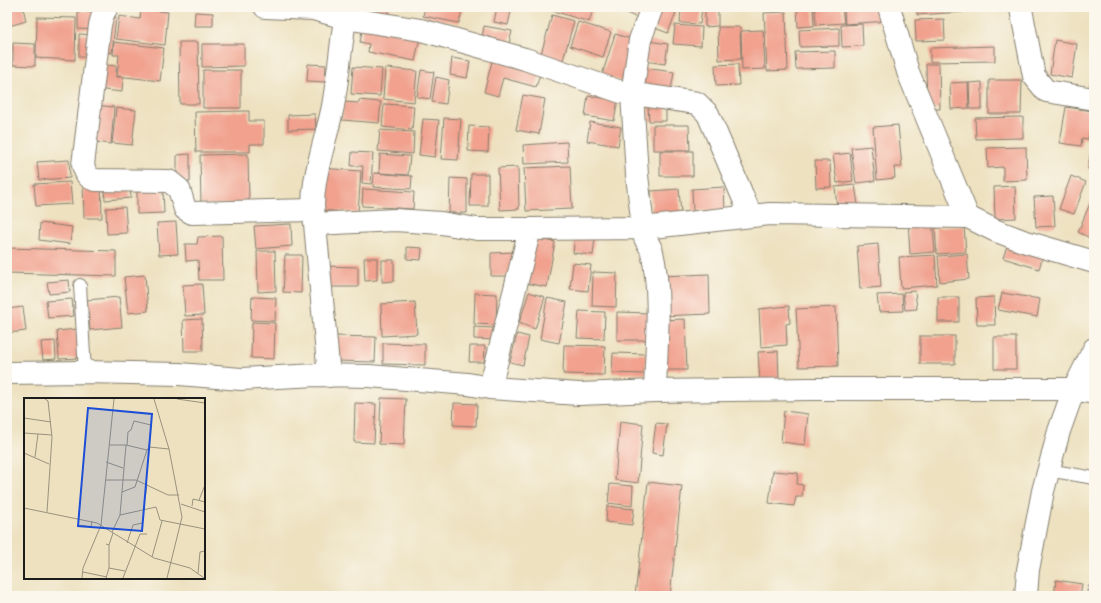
<svg xmlns="http://www.w3.org/2000/svg" width="1101" height="603" font-family="Mali,sans-serif">
  <style>
    .building { fill: #f1a18e }
    .lines { fill: none; stroke-linecap: round; stroke-linejoin: round }
    .service-casing { stroke: #847e6e; stroke-width: 14 }
    .minor-casing { stroke: #847e6e; stroke-width: 24 }
    .service { stroke: #fff; stroke-width: 12 }
    .minor { stroke: #fff; stroke-width: 22 }
    .inset-road { fill: none; stroke: #99927e; stroke-width: 1 }
    .view { fill: #1d4ed8; fill-opacity: 0.15; stroke: #1d4ed8; stroke-width: 2 }
    .inset-edge { fill: none; stroke: #1c1c1c; stroke-width: 2 }
  </style>
  <rect width="100%" height="100%" fill="#fbf7ec"/>
  <filter id="ink" filterUnits="userSpaceOnUse"><feTurbulence type="fractalNoise" baseFrequency=".025" numOctaves="2"/><feDisplacementMap in="SourceGraphic" scale="8" xChannelSelector="R" yChannelSelector="G"/><feConvolveMatrix kernelMatrix="1 2 1 2 8 2 1 2 1" color-interpolation-filters="sRGB"/></filter>
  <filter id="wash" filterUnits="userSpaceOnUse"><feTurbulence type="fractalNoise" baseFrequency=".012" numOctaves="4" result="noise"/><feDisplacementMap in="SourceGraphic" scale="16" xChannelSelector="R" yChannelSelector="G"/><feGaussianBlur stdDeviation="0.9" result="paint"/><feColorMatrix in="noise" values="0 0 0 0 0 0 0 0 0 0 0 0 0 0 0 0 0 1.4 0 .05"/><feComposite in="paint" operator="in"/></filter>
  <g filter="url(#wash)">
    <rect width="100%" height="100%" fill="#ede1c0"/>
    <g id="blocks">
      <!-- building -->
      <path class="building" d="M7 7H23L26 21 9 26 7 17Z
        M365 7H390L387 20 364 14Z
        M425 7H463L459 23 423 16Z
        M497 7H512L508 25 494 22Z
        M551 7H594L589 22 550 10Z
        M626 7H646L640 19 624 12Z
        M661 7 676 13 668 33 647 25Z
        M681 7H702L700 24 680 23Z
        M705 7H718V26L705 27Z
        M797 7H813L814 26 798 27Z
        M815 7H842L844 23 816 25Z
        M844 7H887L888 21 845 24Z
        M917 7H963V12L917 15Z
        M141 9 168 12 165 45 116 39 119 16 140 19Z
        M78 11H96V30L78 29Z
        M195 12 213 13V26H194Z
        M786 12 788 70 767 71 764 13Z
        M104 15 116 17 112 53 100 52Z
        M552 15 574 21 563 60 541 54Z
        M37 17 76 18 75 60 36 58Z
        M944 19 945 40 916 41 915 20Z
        M578 22 611 32 603 57 570 46Z
        M862 24 863 46 842 47 841 25Z
        M675 25 702 27 701 46 673 44Z
        M363 26 420 37 415 61 368 52 369 44 360 42Z
        M484 26 512 31 508 48 481 43Z
        M718 27H740L741 59 719 60Z
        M839 28V46L800 47 799 30Z
        M763 30 765 69 742 70 741 31Z
        M79 34 95 35 94 57H79Z
        M615 34 635 40 623 82 602 75Z
        M642 40 668 44 665 64 638 60Z
        M1055 40 1077 44 1072 78 1050 74Z
        M114 42 164 48 160 81 117 76 119 55H113Z
        M179 42H198L199 104H180Z
        M13 43 35 44V66L13 65Z
        M202 44H244V66L202 67Z
        M995 46V61L930 62V48Z
        M835 51V68L796 69 795 52Z
        M494 54 542 68 536 87 503 78 498 96 484 92Z
        M452 58 470 61 467 78 450 75Z
        M99 64 116 66V77H123L122 92 96 89Z
        M308 64 326 65 325 82 307 81Z
        M738 64 739 85 716 86 715 65Z
        M926 64H939L940 109H927Z
        M353 67 382 69 380 96 351 94Z
        M636 67 674 72 670 97 634 92Z
        M385 68 417 71 414 102 383 99Z
        M1093 69H1094V94L1088 93Z
        M203 70H241V108H203Z
        M421 70 434 72 430 99 417 97Z
        M436 77 449 80 446 104 432 102Z
        M989 80H1022L1021 114H989Z
        M968 82 969 108 951 109 950 83Z
        M982 82V109H970L969 83Z
        M523 95 545 99 539 134 516 130Z
        M588 96 618 100 614 121 585 116Z
        M359 100 381 102 379 123 342 120 344 102 359 103Z
        M384 104 414 106 412 130 382 127Z
        M92 105 114 107 111 144 89 141Z
        M648 106H666V121H649Z
        M1066 107 1093 111 1088 139 1082 138 1081 146 1060 143Z
        M116 108 136 110 132 145 112 143Z
        M249 111V121H264V144H250V152H196L195 112Z
        M315 114 316 129 288 130V115Z
        M1023 117V138L976 139 975 118Z
        M444 118 461 119 458 160 441 159Z
        M423 119 439 120 435 157 419 155Z
        M590 122 621 127 618 146 587 141Z
        M653 125H689L690 150H653Z
        M898 125 902 167H894L895 178 877 180 873 127Z
        M469 126 489 127 488 152 468 151Z
        M380 130 414 132 413 154 378 151Z
        M1092 141H1094V170L1088 169Z
        M567 142 568 162 524 164 523 145Z
        M871 146 875 181 856 183 851 148Z
        M1026 147 1027 180 1003 181V167L988 168 987 148Z
        M660 151H693V176H660Z
        M352 152 373 153 371 184 362 183 363 166H351Z
        M850 153 853 181 837 183 833 155Z
        M190 154V182H177V155Z
        M248 154 249 204 201 205 200 155Z
        M380 154 410 156 408 175 379 173Z
        M69 160 70 178 39 180 37 162Z
        M815 161H830L831 187 816 188Z
        M570 166 572 209 526 211 524 168Z
        M518 167 519 209 500 210 498 168Z
        M321 168 361 171 358 213 318 210Z
        M374 173 412 176 411 189 373 187Z
        M471 174H488V206H470Z
        M1071 176 1086 182 1074 214 1059 209Z
        M450 178 467 179V213H449Z
        M101 181 102 218H84L83 182Z
        M70 182 72 204 36 206 34 184Z
        M130 185 131 198 105 200 104 187Z
        M855 185 858 205 837 208 835 187Z
        M1015 186 1016 218 995 219 994 187Z
        M724 187 725 210 693 211 692 189Z
        M163 189 164 213 137 214V190Z
        M363 189 414 192 413 209 362 206Z
        M679 189 681 215 652 216 651 191Z
        M1094 194V240L1078 232Z
        M1053 196 1055 226 1036 227 1034 197Z
        M125 207 127 233 107 234 106 208Z
        M932 219 935 252 910 254 908 220Z
        M176 222 178 254 159 255 157 223Z
        M40 223 72 227 70 244 39 240Z
        M291 224 292 246 256 249 254 226Z
        M964 226 966 252 937 254 935 228Z
        M575 235 595 238 593 255 573 253Z
        M222 236 223 280H199L198 260 186 261 185 244H197L198 237Z
        M533 238 555 242 547 287 525 283Z
        M878 244 881 287 860 289 857 246Z
        M1007 246 1043 256 1039 269 1003 258Z
        M407 247 422 248 421 260 407 259Z
        M7 248 116 251V276L7 273Z
        M257 251H275L276 291 258 292Z
        M515 252V276H491V253Z
        M967 254 969 279 940 282 938 256Z
        M285 255H302L301 293 283 292Z
        M935 255 937 285 901 288 899 257Z
        M364 258H377V280L365 281Z
        M382 260H394V281L382 282Z
        M573 263 591 265 588 291 570 289Z
        M325 266 358 267V287H324Z
        M593 272 617 273 616 307 592 306Z
        M709 274 710 314 661 316 660 276Z
        M145 275 148 311 128 313 124 277Z
        M69 280 70 292 49 294 47 282Z
        M202 284 204 315 185 316 183 285Z
        M915 291 917 309 905 310 903 292Z
        M529 292 545 297 535 329 519 323Z
        M475 293 497 294 496 325 474 324Z
        M1002 293 1040 299 1037 317 998 310Z
        M902 294 903 311 879 312 877 295Z
        M119 297 122 327 90 330 87 300Z
        M252 297 276 298 275 321 251 320Z
        M938 297H959V322H938Z
        M994 297 995 325H977L976 298Z
        M547 298 567 302 559 343 540 339Z
        M72 299 74 316 48 318 46 301Z
        M415 302 417 334 382 336 381 304Z
        M789 306 790 323 786 324 787 345 761 347 759 309Z
        M23 307 26 331 7 333V309Z
        M836 307 838 366 799 367 796 309Z
        M579 311 605 312 604 339 577 338Z
        M617 312 649 313V340H617Z
        M202 319 203 351H184L183 320Z
        M685 319 687 370H662L661 320Z
        M252 322 275 323 274 359 251 358Z
        M474 327 495 328 494 340 474 339Z
        M77 329 80 358 59 359 57 331Z
        M517 334 529 337 523 365 510 362Z
        M335 336 376 337 375 362 335 361Z
        M920 336H955V364H920Z
        M994 337H1016V369H994Z
        M55 341 56 359 43 360 41 342Z
        M383 343 425 344V365L383 364Z
        M564 345 605 346 604 375 563 374Z
        M470 346H485L484 362H469Z
        M778 351 779 381 760 382 758 352Z
        M613 353 646 354V374L612 373Z
        M381 398 406 399 404 445 379 444Z
        M355 403 376 404 374 443 354 442Z
        M454 403 477 404 476 426 453 425Z
        M784 411 808 414 805 445 781 442Z
        M620 421 643 424 638 483 615 480Z
        M656 423 667 424 663 455 652 453Z
        M773 471 798 473 797 484 803 485 802 497H796L794 506 769 503Z
        M648 482 682 486 670 596H635Z
        M610 484 633 486 632 506 608 503Z
        M607 506 634 509 632 525 606 522Z
        M1056 580 1082 584 1080 596H1054Z"/>
    </g>
  </g>
  <g filter="url(#ink)">
    <use href="#blocks" fill-opacity="0" stroke="#847e6e" stroke-width="1"/>
    <g class="lines">
      <!-- service casing -->
      <g class="service-casing">
        <path id="service" d="M80 285 85 372
          M1048 470 1094 478
          M1093 596 1094 590"/>
      </g>
      <!-- minor casing -->
      <g class="minor-casing">
        <path id="minor" d="M107 7 103 14 100 25 83 165C86 174 87 178 96 180L169 181 179 189 185 209 192 213 312 210
          M265 7 313 9
          M313 7V9L345 18C341 47 338 77 333 106 326 142 307 188 315 224L395 220 441 223 477 229H530L643 228 770 214 968 217 994 230 1023 241 1094 262
          M652 7 640 40 632 94 637 175 643 228 645 238C647 243 651 247 652 252 662 294 656 348 655 391
          M889 7 908 72 968 217
          M1021 9 1034 76 1046 91 1094 99
          M345 18 421 30 525 59 621 92 697 103 708 114 751 216
          M315 224 329 376
          M7 373 85 372 179 374 241 379 317 375 369 376 468 384 490 388 579 394 655 391 811 389H1074L1094 393
          M490 388 530 229
          M1026 596 1028 570 1043 491 1059 431 1074 389 1094 349"/>
      </g>
      <!-- service -->
      <use href="#service" class="service"/>
      <!-- minor -->
      <use href="#minor" class="minor"/>
    </g>
  </g>
  <!-- overview -->
  <g transform="translate(24 398)">
    <rect width="181" height="181" fill="#ede1c0"/>
    <path class="inset-road" d="M21 1 24 3 28 39 23 114M130 1 145 51 158 119 143 180M153 1 181 5M0 20 27 24M0 35 28 37M85 47H102M103 47 104 34 107 32 110 23 127 27 125 49M0 55 25 66M11 59 14 36M82 64 99 70M81 82H112L144 97H155M98 94 111 89 123 52M121 101 123 86M175 102 181 87M157 106 181 114M168 108 169 101 181 104M0 110 73 125 130 160 166 170 180 180M96 117 132 109 136 122 181 131M54 127 67 129 68 123M88 134 96 117 102 47 123 52 125 49 145 51M103 145 109 127 118 125M82 146 85 147 89 135M128 159 138 123M85 170 101 173M59 174 83 179M174 175 176 154 181 153M58 180 59 170 77 127 90 1M82 180 85 170V147M99 180 116 136H123"/>
    <path class="view" d="M64 10 128 16 118 133 54 128Z"/>
    <rect width="181" height="181" class="inset-edge"/>
  </g>
  <!-- margin -->
  <rect width="1101" height="603" fill="none" stroke="#fbf7ec" stroke-width="24"/>
</svg>
